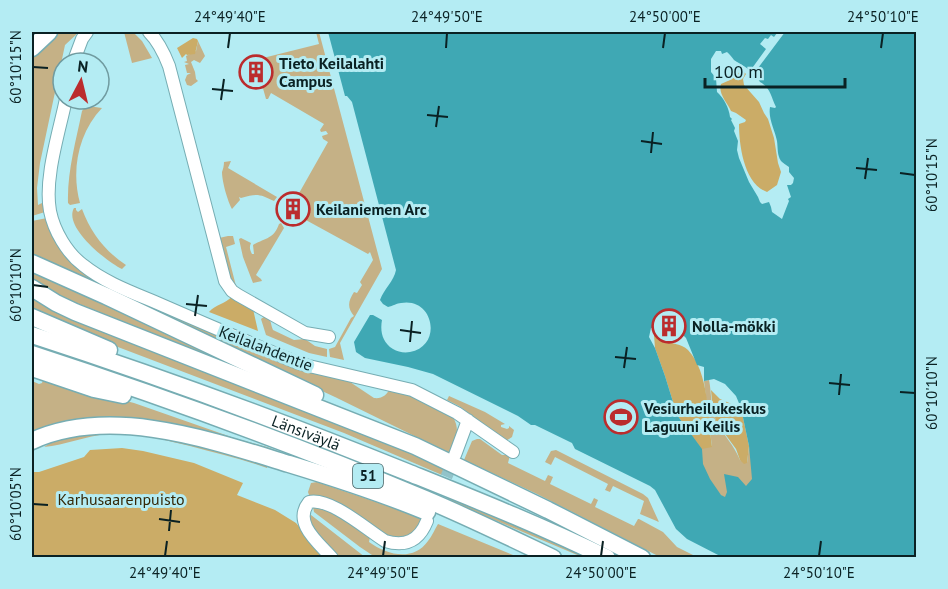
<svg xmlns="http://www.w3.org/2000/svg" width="948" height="589" font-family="'PT Sans',sans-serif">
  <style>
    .green { fill: #c5b186 }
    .forest { fill: #cbac67 }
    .water { fill: #3fa8b4; fill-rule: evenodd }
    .pier { fill: #b4ecf3 }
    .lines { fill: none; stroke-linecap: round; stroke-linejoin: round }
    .minor-tunnel { stroke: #92c3c9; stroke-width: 12; stroke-dasharray: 12 6; stroke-linecap: butt }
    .minor-casing { stroke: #76adb3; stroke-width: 14 }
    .highway-casing { stroke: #76adb3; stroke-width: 19 }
    .minor { stroke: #fff; stroke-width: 12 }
    .highway { stroke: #fff; stroke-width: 16 }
    .ticks { fill: none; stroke: #0a2123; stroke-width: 2 }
    .labels { text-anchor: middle; stroke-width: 6; stroke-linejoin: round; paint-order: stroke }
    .shield { fill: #b4ecf3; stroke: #3d5e61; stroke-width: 1.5 }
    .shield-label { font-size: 15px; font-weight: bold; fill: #0a2123 }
    .poi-label { font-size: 16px; font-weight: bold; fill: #0a2123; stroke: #b4ecf3; text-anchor: start }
    .street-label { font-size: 16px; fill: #0a2123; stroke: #b4ecf3 }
    .park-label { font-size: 16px; fill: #352808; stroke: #b4ecf3 }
    .neatline { fill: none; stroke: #0a2123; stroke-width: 2 }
    .ticks-label { font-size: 15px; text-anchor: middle; fill: #0a2123 }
  </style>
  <rect width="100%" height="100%" fill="#b4ecf3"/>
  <!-- green -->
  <path class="green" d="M56 32H79L65 45 40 163 37 188 38 205 44 202 45 212 32 216V58Z
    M124 32H128L129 33 133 32 142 41 152 58 132 63Z
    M316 32H319L382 269 340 343 344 360 330 357 329 349 335 347 351 318 354 316C347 308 348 301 354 292L357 293 362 285 360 282 373 260 370 252 368 254 304 219 300 224H298L296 218 307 215 303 197 292 199 290 192 298 195 328 142 323 139 322 136 328 134 326 131 321 132 320 130 324 124 271 93 268 99H266L255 60 319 44Z
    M198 41 205 56 200 63 194 60 191 62 195 72 196 79 198 81 191 86 187 85 185 80 187 75 191 73H187L185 65 189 64 184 62 187 61 186 56 196 51Z
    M88 106 102 108C78 133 71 171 80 203L70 205 68 203C67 172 76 141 82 111L85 107Z
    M231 161 228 168 277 197 274 201C260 194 257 193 241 198L239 197 240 200 232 209C228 202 222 182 222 172 223 169 224 166 224 162Z
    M74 208H76V210L78 212 82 209C91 233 105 251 126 265L122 269C107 262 63 227 74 208Z
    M47 218 72 260 347 380 374 398C382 399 387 395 390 388L407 393 453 417C461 431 455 440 451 454L335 397 32 257V221Z
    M281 223 284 228 256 275 261 279 262 281 253 283 243 257 239 239 241 238 251 243C249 247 250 250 252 254H254L253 245C265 238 274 239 279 224Z
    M228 236H233L235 244 226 247 236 286H233L231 284 219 238Z
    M32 268 228 361 211 356 61 297 43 287 32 278Z
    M32 298 53 310 402 448 445 469 442 475 344 433 89 336 32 311Z
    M265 316C272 319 270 323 273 330L294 340 305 339 315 346 327 349V357L309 353 266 335 261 319Z
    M32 343 174 391 436 490 433 495 32 347Z
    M43 380 134 403 237 439 267 447 291 456 129 418C95 416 62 418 32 432V381L39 384 42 383Z
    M709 380C712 394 710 410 717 422 724 436 734 445 740 460L747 463 749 446 756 476 750 487 728 502 709 484 677 415 686 428 712 447 704 381Z
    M449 396 485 412 505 424 501 425V427L507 429 509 428V426L514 430 512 437 506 441 459 406 447 400Z
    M132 432 193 444 267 465V468C242 459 216 453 190 446 164 440 135 431 108 434 86 436 65 445 44 447L55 440 94 433Z
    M477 439H480L502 455H510L508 463 545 481 548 475 553 477 550 484 591 504 594 498 598 500 595 507 634 526 638 519H639L663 532 677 547 697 557H660L537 494 464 460 472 441Z
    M556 450 643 494 648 498 659 522 640 514 644 501 613 486 610 492 605 490 608 484 555 457 551 465 545 462 551 451Z
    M317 482 409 513 423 520 417 530 409 537 391 538 320 497 309 495 308 492 311 483Z
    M449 495 593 557H582L447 500Z
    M316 506C336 514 353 525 370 537L369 542C387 555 413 562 428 541 432 536 435 529 438 524L518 557H375L360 547 314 512 313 507Z
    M310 515H311L365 557H338C326 546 313 533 308 517Z"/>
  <!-- forest -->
  <path class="forest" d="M193 38 197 39 198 41 195 54 187 55 186 54 182 58 177 48Z
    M742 70 746 74 743 79 744 85 759 102 764 113 768 119 774 138 778 163 781 172 777 185 767 192C744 184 739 145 739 124L745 122 746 120 736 113 731 111C727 102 718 94 721 84L730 80Z
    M232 296 253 309 258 331 209 312C216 304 226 304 232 296Z
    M656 332 660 333C662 335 663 339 666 340 672 345 681 343 688 350 709 372 708 418 712 447L702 449 677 415 665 376 655 348 654 335Z
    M711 390 720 399 741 408 749 446 747 463 744 464 740 460 736 449 717 423 713 412Z
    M122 448 143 451 194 463 243 483 237 495 275 510 296 523 325 557 32 558V472H39L84 457 90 450Z"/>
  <!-- water -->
  <path class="water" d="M328 32H916V557H722L687 539 676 529 655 490 650 486 575 449 572 443 535 425H531L518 416 433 374 408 367 365 358 356 352 354 342 370 315H373L382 320C380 331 382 342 393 349 398 352 404 353 410 352 443 346 434 297 401 303 397 303 393 306 388 307L383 304 380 300C384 289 394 281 396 270L352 102 347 96H345ZM716 51H721L722 54 727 52C730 55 732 57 734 60 741 65 749 67 753 76L758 79 760 82C771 88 771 97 776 107L775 108 770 107C768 119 775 130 777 141 778 148 777 155 781 161 783 163 786 165 789 167V172L794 178 793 183 791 185H787L791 197 788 199 789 201 782 219 772 212 771 207 769 202 762 204 760 202 758 197 749 182 739 158 737 150 738 141 734 131 735 128 731 120 732 119 730 117C729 108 724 98 717 92L716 78 711 72V59ZM659 316 668 317 679 321 678 330 686 338 697 365 704 367V381L714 379 725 384 736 396 741 408 749 446 752 479 746 486 738 477 724 474 727 492 725 497 721 495 710 479 703 464 702 449 677 415 665 376 655 348 649 337 651 328 655 329 658 324 657 319Z"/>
  <!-- pier -->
  <path class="pier" d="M776 32H785L755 72 753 71 752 72 750 71 766 49 760 44 765 38 768 39 771 35 774 37 777 33Z"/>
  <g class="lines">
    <!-- minor-tunnel -->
    <path class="minor-tunnel" d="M432 510 455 457"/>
    <!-- minor casing -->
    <g class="minor-casing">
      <path id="minor" d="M149 32C159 42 164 53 169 66L225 281 232 291 238 295 305 333 329 337
        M73 63 82 39 87 32
        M66 99C59 133 44 178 50 211 54 231 67 253 83 265 104 282 131 292 155 302 203 323 250 343 298 363L309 366 412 390 457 413 513 452
        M455 455 468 420
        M332 558C319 543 292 523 309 502 330 497 366 529 385 541 405 547 419 541 427 521"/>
    </g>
    <!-- highway casing -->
    <g class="highway-casing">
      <g id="highway">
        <path d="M32 48 49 32"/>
        <path d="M32 263 106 296 315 395"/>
        <path d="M32 288 56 303 75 312 415 446 548 510 642 558"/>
        <path d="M32 317 109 350"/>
        <path id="s1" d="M32 335C158 376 283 422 407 472 474 499 542 526 607 558"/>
        <path d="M32 354C164 397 296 445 425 499 468 517 511 538 553 558"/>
        <path d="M32 368 94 389 123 395"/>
        <path d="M32 441C110 405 211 440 289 464 335 478 382 493 427 512"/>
      </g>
    </g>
    <!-- minor -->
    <use href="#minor" class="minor"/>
    <!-- highway -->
    <use href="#highway" class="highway"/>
  </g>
  <!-- ticks -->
  <path class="ticks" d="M228 48 230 33M446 48 447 33M663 48 665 33M881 48 883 33M33 67 48 68M212 89 233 91M221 100 224 79M427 115 448 117M436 127 439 106M641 141 662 144M651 153 653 132M856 168 877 170M900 173 915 175M865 179 868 158M33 285 48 287M186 304 207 306M195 316 198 295M400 330 421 333M410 342 412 321M615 357 636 359M624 368 627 347M829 383 850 385M900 392 915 393M839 395 841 374M33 504 48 505M159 519 180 522M169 531 171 510M165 556 167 541M383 556 385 541M601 556 603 541M819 556 821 541"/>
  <!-- icons -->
  <defs>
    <g id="building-ring" transform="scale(1.725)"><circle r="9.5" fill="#b4ecf3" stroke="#bb2c2d" stroke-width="1.5"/><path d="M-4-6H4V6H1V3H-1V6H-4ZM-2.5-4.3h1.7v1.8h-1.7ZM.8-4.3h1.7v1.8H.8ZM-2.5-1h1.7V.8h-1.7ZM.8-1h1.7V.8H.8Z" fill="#bb2c2d"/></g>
    <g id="stadium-ring" transform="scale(1.725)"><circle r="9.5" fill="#b4ecf3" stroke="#bb2c2d" stroke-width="1.5"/><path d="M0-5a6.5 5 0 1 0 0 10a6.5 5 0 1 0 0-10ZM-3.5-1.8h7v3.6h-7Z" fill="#bb2c2d"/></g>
  </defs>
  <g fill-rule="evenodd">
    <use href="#building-ring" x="256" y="72"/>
    <use href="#building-ring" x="293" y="209"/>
    <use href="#building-ring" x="669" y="326"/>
    <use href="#stadium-ring" x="621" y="417"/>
  </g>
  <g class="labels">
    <!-- shield labels -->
    <rect class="shield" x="353" y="464" width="30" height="24" rx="4.5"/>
    <g class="shield-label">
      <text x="368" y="481">51</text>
    </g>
    <!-- poi labels -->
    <g class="poi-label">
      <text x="279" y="69">Tieto Keilalahti<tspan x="279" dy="18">Campus</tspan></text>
      <text x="316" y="215">Keilaniemen Arc</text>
      <text x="692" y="332">Nolla-mökki</text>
      <text x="644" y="414">Vesiurheilukeskus<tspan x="644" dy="18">Laguuni Keilis</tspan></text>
    </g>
    <!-- street labels -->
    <g class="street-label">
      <text transform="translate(266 348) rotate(21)" y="6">Keilalahdentie</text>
      <text dy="6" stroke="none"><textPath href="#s1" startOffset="291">Länsiväylä</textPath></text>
    </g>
    <!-- park labels -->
    <g class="park-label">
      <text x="121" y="505">Karhusaarenpuisto</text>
    </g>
  </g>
  <!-- border -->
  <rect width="948" height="589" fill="none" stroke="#b4ecf3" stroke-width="66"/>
  <!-- north arrow -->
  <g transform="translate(81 81) rotate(7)"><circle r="28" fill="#b4ecf3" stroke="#709ba0" stroke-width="1.5"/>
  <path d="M0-4.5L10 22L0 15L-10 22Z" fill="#bb2c2d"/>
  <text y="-9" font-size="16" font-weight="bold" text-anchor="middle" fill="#0a2123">N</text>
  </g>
  <!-- scale -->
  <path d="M705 78v9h140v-9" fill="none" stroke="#0a2123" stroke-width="3"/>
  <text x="714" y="78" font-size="18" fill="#0a2123" stroke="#b4ecf3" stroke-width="4.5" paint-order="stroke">100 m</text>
  <rect x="33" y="33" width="882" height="523" class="neatline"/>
  <g class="ticks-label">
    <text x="230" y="22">24°49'40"E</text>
    <text x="447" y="22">24°49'50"E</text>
    <text x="665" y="22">24°50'00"E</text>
    <text x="883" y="22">24°50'10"E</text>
    <text transform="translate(16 67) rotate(-90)" y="5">60°10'15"N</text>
    <text transform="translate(932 175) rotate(-90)" y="5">60°10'15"N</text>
    <text transform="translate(16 285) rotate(-90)" y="5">60°10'10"N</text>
    <text transform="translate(932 393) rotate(-90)" y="5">60°10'10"N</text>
    <text transform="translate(16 504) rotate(-90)" y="5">60°10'05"N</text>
    <text x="165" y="578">24°49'40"E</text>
    <text x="383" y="578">24°49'50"E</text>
    <text x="601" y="578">24°50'00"E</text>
    <text x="819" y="578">24°50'10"E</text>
  </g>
</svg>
